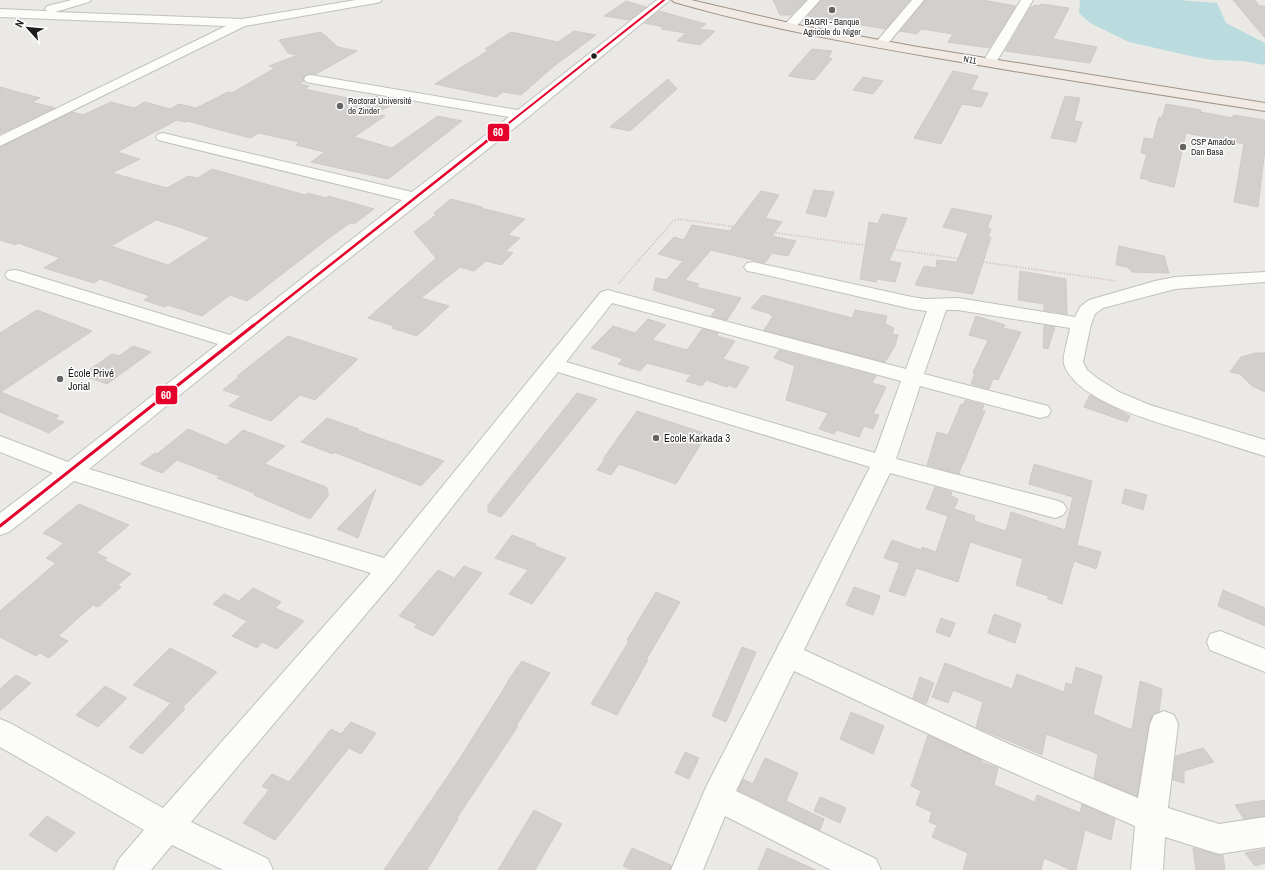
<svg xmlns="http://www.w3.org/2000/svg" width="1265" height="870" font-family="'Archivo Narrow',sans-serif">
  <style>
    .water { fill: #badcde }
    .building { fill: #d2cfcd; stroke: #cecac7; fill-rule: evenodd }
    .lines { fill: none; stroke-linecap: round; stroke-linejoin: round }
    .minor-casing { stroke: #c1c0be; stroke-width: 2 }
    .primary-casing { stroke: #a09284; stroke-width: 2 }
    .path { stroke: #d9caca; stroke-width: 2; stroke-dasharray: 1.5 1.5; stroke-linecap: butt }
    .minor { fill: #fcfcfb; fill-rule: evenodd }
    .primary { fill: #f0e9e4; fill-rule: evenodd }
    .bus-1-far2-casing { stroke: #fff; stroke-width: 4 }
    .bus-1-far1-casing { stroke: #fff; stroke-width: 5 }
    .bus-1-casing { stroke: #fff; stroke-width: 6 }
    .bus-1-far2 { stroke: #e4002b; stroke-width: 2 }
    .bus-1-far1 { stroke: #e4002b; stroke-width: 2.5 }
    .bus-1 { stroke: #e4002b; stroke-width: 3 }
    .poi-dot { fill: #656463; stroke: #fff; stroke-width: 1.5 }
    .bus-dot { fill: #1d1d1d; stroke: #fff; stroke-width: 1.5 }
    .labels { text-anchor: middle; stroke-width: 3; stroke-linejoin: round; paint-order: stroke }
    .far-poi-label { font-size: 9px; fill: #1d1d1d; stroke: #fff; text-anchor: start }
    .far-street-label { font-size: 9px; fill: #1d1d1d; stroke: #fff }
    .poi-label { font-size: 11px; fill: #1d1d1d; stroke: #fff; text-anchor: start }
    .line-badge { stroke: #fff; stroke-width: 1.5 }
    .badge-label { font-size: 11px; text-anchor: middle; font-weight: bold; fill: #fff }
  </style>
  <rect width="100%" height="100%" fill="#ebe9e6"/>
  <!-- water -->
  <path class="water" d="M1080 0H1179L1217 3 1226 23 1265 43V65L1243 61 1213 60 1195 57 1129 42 1090 23 1079 13Z"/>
  <!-- building -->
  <path class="building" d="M773 0H806L791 15H780Z
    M821 0H910L886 29 808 16Z
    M925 0H982L1016 6 989 48 948 42 953 34 921 29 917 34 900 31Z
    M1233 0H1255L1259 6H1265V38Z
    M626 1 646 7 629 20 604 16Z
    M1041 4 1069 8 1053 39 1097 47 1090 63 1005 51 1030 8 1035 5 1040 6Z
    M659 11 706 24 699 29 715 31 700 45 677 41 686 33 661 29 663 27 644 23Z
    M574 31 596 35 554 66 521 95 503 92 496 97 435 84 489 50 485 49 511 32 558 42Z
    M321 32 338 47 357 51 316 74 306 75 303 78 304 81 299 84 309 86 304 89 367 102 376 96 396 103 373 114 385 116 354 137 392 148 438 116 462 121 388 179 311 162 325 152 296 145 299 142 259 133 250 138 187 121 185 122 177 120 117 152 140 159 112 173 167 188 188 176 198 178 212 169 305 195 308 193 326 198 328 196 374 209 354 224 350 223 333 235 247 301 230 295 202 316 168 305 164 307 144 300 150 296 100 279 94 283 44 268 60 258 18 243 16 245 0 240V147L72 112 83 115 111 102 134 108 145 102 170 109 179 104 196 108 228 92 232 93 275 68 269 66 298 55 288 53 279 40ZM156 220 176 226 210 238 168 265 111 246Z
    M812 49 832 51 828 58 832 59 814 80 788 76Z
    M953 71 978 76 971 90 988 93 981 107 962 104 941 144 914 138Z
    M863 77 883 81 873 94 853 90Z
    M668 79 677 89 630 131 610 127Z
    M0 87 40 98 32 102 55 108 0 134Z
    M1065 96 1080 98 1074 121 1082 122 1076 142 1051 138Z
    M1166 104 1201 110 1200 112 1233 118V115L1265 120V149L1258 207 1234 202 1244 144 1186 133 1174 187 1148 181 1149 180 1140 178 1147 154 1141 153 1144 138 1153 139 1159 117 1162 118Z
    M814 190 834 192 826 217 806 213Z
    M761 191 779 195 765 218 782 222 772 236 796 241 788 256 772 253 765 263 711 250 685 280 699 284 696 287 741 298 727 320 711 316 716 309 653 290 656 278 666 280 683 261 658 254 674 237 684 240 692 225 730 231Z
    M451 199 482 207 481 208 525 219 508 235 520 238 506 251 513 253 501 265 486 261 474 271 460 267 421 298 449 306 417 336 392 328 394 326 368 318 436 258 414 232 437 214 434 213Z
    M952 208 992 216 987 228 991 229 988 237H991L973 294 915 285 924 266 936 268 937 260 957 262 968 233 943 227Z
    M882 214 907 218 889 261 901 263 895 282 877 279 876 282 860 279 869 222 878 224Z
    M1119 246 1164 256 1169 273 1132 272 1127 267 1116 265Z
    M1020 271 1066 279 1067 314 1044 310V304L1018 300Z
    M763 295 852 318 855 310 887 316 885 324 894 328 892 334 898 335 895 346 885 362 764 330 773 316 770 315 771 314 751 308Z
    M37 310 92 331 1 392 59 416 55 419 64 422 49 433 0 412V333Z
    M976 316 1005 325 1003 328 1021 332 998 380 993 379 989 389 971 384 975 373H973L988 340 969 335Z
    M648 319 666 325 652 340 687 350 702 329 718 333 717 336 735 341 723 359 749 367 736 388 728 385 727 387 706 380 702 386 686 381 691 375 647 363 640 371 618 364 623 359 591 348 613 326 635 333Z
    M1044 325 1055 327 1048 349 1043 348Z
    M288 336 358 359 315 400 300 395 271 421 229 406 241 396 223 390 239 377 237 376Z
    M133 346 151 352 107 384 82 375 112 354 119 356Z
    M779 350 876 376 872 383 886 387 873 414 879 415 873 429 864 426 859 437 836 430 834 434 819 429 828 413 786 400 795 366 774 358Z
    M1255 353H1265V392L1252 386 1240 374 1230 372 1241 357Z
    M577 393 597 399 501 517 488 512V505Z
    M1090 395 1130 416 1127 422 1084 407Z
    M965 400 984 405 982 411H985L963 464H962L959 474 927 465 937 432 948 435 961 404 963 405Z
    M637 411 707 434 676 484 619 464 611 475 597 470 605 459H603Z
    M327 418 359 429 357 430 444 461 421 486 334 452 333 454 301 442Z
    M188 429 226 445 243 430 285 446 265 464 326 487 328 491V496L310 519 254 495 256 494 217 478 219 476 177 460 162 473 140 464 155 453 157 454Z
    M1034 464 1092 481 1077 545 1101 552 1096 569 1074 561 1062 604 1048 599V596L1016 585 1023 559 970 542 958 582 916 568 905 596 889 591 900 563 884 558 892 540 921 550 922 547 936 552 948 516 926 509 935 487 952 492 951 496 958 499 954 509 975 516 974 521 1006 531 1011 512 1065 530 1073 497 1029 484Z
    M376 489 358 538 337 529Z
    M1125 489 1147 495 1143 510 1122 503Z
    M79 504 129 525 96 553 107 558 104 560 131 574 118 585 121 587 98 607 93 605 58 636 68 641 49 658 40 653 36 656 0 637V611L56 563 46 558 64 543 43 533Z
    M512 535 536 544 535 546 566 558 532 604 509 594 528 570 495 558Z
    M464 566 482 573 433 636 414 627 417 624 399 616 438 570 454 578Z
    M854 587 880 596 873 615 846 605Z
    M253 588 281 602 275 608 304 621 277 649 262 642 257 648 232 636 247 621 213 604 224 594 239 601Z
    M1223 590 1265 608V626L1218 606Z
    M656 592 680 602 646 660H648L617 715 591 704 629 641 627 640Z
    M994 614 1021 624 1015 643 988 633Z
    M941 618 955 623 950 637 936 632Z
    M742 647 756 652 726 722 712 716Z
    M170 648 217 672 183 707 185 709 142 754 129 747 171 703 133 685Z
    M522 661 550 673 516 726H518L457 818 458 819 427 870H384L460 758 508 682H507Z
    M945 663 1012 689 1017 674 1064 692 1066 683 1072 685 1076 667 1102 676 1093 714 1132 730 1140 681 1162 689 1159 712 1153 714 1149 724 1137 796 1094 778 1098 754 1046 734 1042 755 976 727 983 702 953 690 948 703 932 697Z
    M16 675 31 683 0 711V689Z
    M920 677 934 683 926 704 913 698Z
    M105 686 127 698 98 727 76 715Z
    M851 712 884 726 873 754 840 739Z
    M351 722 376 733 361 754 349 748 275 840 243 823 269 790 262 786 272 774 289 782 331 729 341 734Z
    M928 735 982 760 981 762 998 768 994 785 1035 802 1037 795 1080 813 1082 804 1115 819 1111 840 1085 830 1076 870H1071L1044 858 1041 870H963L968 853 932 837 937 825 929 822 932 812 916 805 921 791 911 786Z
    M1203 748 1214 762 1184 771V783L1173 780 1176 756Z
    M685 752 699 758 689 779 675 773Z
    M765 758 798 773 786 801 824 819 820 830 738 790 743 779 753 784Z
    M820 797 846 808 840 823 814 811Z
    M1265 800V816L1244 819 1235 805Z
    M534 810 562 824 535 870H498Z
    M47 816 75 833 56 852 29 835Z
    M632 848 671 865 670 870H631L623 866Z
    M767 848 816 870H758Z
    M1193 848 1219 855H1223L1225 870H1196Z
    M1265 849V863L1255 866 1245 853Z"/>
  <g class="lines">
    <!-- minor casing -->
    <g class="minor-casing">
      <path id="minor" d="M72 0H91L89 2 55 12 242 19 356 0H382L380 2 376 3 245 26 0 146V136L226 26 0 17V9L47 11 45 9 47 6Z
        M657 0H670L527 118 294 302 89 469 384 558 601 292 608 290 615 292 906 369 927 311 912 309 753 272 747 271 744 267 747 263 753 262 912 297 925 299 958 298 1075 317 1080 307 1089 300 1155 281 1175 277 1265 272V282L1175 289 1103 308 1095 314 1091 324 1083 362 1087 370 1097 378 1119 392 1150 405 1265 440V456C1241 449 1218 441 1195 434 1160 423 1076 402 1064 364 1062 357 1069 336 1070 328L958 310H946L924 374 1048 406 1051 411 1048 416 1040 418 920 386 896 459 1055 500 1063 503 1067 509 1063 515 1055 518 890 473 804 650 1011 745 1138 798 1150 724 1154 715 1164 711 1174 715 1178 724 1168 808 1219 824 1265 817V847L1219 854 1165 837 1163 870H1131L1135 826 991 763 794 671 736 791 876 859 881 870H831L725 816 703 870H671L706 787 870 467 558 372 398 576 191 822 268 859 273 870H223L172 845 151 870H114L119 859 144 830 0 747V719L10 723 163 808 371 573 74 481 9 532 0 535V513L53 473 0 452V436L68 462 218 344 8 279 5 275 8 271 14 270 20 271 230 335 402 200 158 140 156 137 158 134 163 133 412 192 509 117 311 83 306 82 304 79 306 76 311 75 518 110ZM612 303 901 381 875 453 566 362Z
        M808 0H820L794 29H786L784 26 786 23Z
        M912 0H924L885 47H877L875 44 877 41Z
        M1021 0H1033L994 66H984L982 63Z
        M1220 631 1265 649V672L1210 650 1207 642 1210 634Z"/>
    </g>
    <!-- primary casing -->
    <g class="primary-casing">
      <path id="primary" d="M672 0H691L798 25 918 47 1265 103V111C1160 95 1054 78 949 60 856 44 764 28 674 2Z"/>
    </g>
    <!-- path -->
    <path class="path" d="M619 283 673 221 679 219 1117 281"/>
    <!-- minor -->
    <use href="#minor" class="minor"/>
    <!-- primary -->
    <use href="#primary" class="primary"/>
    <!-- bus-1-far2 casing -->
    <g class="bus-1-far2-casing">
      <path id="bus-1-far2" d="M485 142 664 0"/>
    </g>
    <!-- bus-1-far1 casing -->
    <g class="bus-1-far1-casing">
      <path id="bus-1-far1" d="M253 326 487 141"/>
    </g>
    <!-- bus-1 casing -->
    <g class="bus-1-casing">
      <path id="bus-1" d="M0 526 254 325"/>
    </g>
    <!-- bus-1-far2 -->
    <use href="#bus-1-far2" class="bus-1-far2"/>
    <!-- bus-1-far1 -->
    <use href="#bus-1-far1" class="bus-1-far1"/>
    <!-- bus-1 -->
    <use href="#bus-1" class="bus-1"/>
  </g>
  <!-- markers -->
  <g class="poi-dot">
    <circle cx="832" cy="10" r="4"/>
    <circle cx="340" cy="106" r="4"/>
    <circle cx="1183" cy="147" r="4"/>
    <circle cx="60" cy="379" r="4"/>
    <circle cx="656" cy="438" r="4"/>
  </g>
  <circle class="bus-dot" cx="594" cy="56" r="3.5"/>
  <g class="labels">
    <!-- far-poi labels -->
    <g class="far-poi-label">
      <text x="832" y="25" text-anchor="middle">BAGRI - Banque<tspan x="832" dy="10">Agricole du Niger</tspan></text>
      <text x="348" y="104">Rectorat Université<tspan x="348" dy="10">de Zinder</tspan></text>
      <text x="1191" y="145">CSP Amadou<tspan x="1191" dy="10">Dan Basa</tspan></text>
    </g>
    <!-- far-street labels -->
    <g class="far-street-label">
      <text transform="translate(970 60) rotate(10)" y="3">N11</text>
    </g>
    <!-- poi labels -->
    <g class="poi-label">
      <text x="68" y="377">École Privé<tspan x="68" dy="13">Jorial</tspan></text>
      <text x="664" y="442">Ecole Karkada 3</text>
    </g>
  </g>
  <g class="line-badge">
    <rect x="487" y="123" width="23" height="19" rx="4" fill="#e4002b"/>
    <rect x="155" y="385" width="23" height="20" rx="4" fill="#e4002b"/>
  </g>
  <g class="badge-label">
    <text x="498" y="136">60</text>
    <text x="166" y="399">60</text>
  </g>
  <!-- north arrow -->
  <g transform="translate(28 28) rotate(297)" stroke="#ffffff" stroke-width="3" paint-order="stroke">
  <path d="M0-3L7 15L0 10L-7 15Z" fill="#1d1d1d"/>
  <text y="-6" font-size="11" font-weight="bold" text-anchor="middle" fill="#1d1d1d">N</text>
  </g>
</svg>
